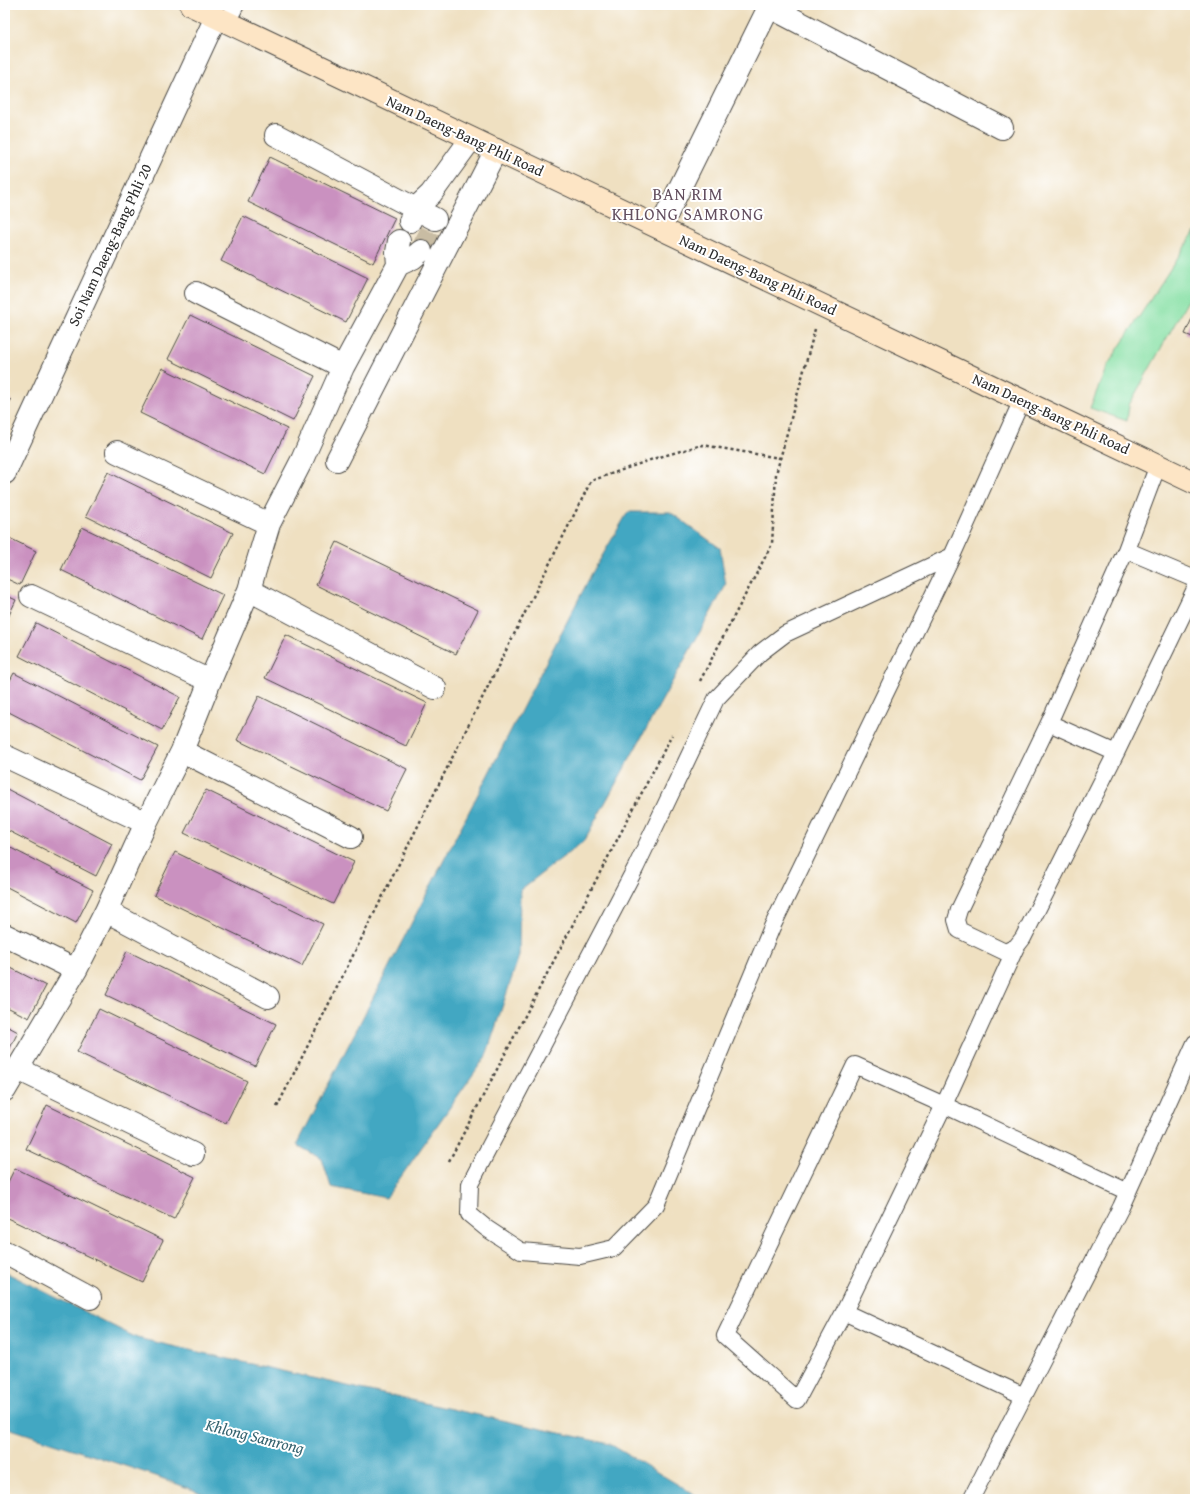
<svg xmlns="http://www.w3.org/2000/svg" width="1200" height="1504" font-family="'Gentium Book Plus',serif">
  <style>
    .green { fill: #87e0a5; stroke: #598668 }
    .water { fill: #42a7c2; stroke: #366976 }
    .building { fill: #ca91c0 }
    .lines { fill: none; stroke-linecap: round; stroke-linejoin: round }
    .street-tunnel { stroke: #c8bca3; stroke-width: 22; stroke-dasharray: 22 11; stroke-linecap: butt }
    .lane-casing { stroke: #484642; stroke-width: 18 }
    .street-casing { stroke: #484642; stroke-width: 24 }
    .secondary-casing { stroke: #484642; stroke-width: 24 }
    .path { stroke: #484642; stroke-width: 2.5; stroke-dasharray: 3 3; stroke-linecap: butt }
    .lane { stroke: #fff; stroke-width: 16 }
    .street { stroke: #fff; stroke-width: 22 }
    .secondary { stroke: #fde5c5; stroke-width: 22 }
    .labels { text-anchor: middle; stroke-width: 4; stroke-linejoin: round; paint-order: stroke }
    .street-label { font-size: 15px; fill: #2b2b2b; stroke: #fff }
    .water-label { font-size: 16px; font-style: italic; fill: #35636f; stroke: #fff }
    .quarter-label { font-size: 17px; letter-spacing: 1px; fill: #634f5f; stroke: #fff }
  </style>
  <rect width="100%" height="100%" fill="#fff"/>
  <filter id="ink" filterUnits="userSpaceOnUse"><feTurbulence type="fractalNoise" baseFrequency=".025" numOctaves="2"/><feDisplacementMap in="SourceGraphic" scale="8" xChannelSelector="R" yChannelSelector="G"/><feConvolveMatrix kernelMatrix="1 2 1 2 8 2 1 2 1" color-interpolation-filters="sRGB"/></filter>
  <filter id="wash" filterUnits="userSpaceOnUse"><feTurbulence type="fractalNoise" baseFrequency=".012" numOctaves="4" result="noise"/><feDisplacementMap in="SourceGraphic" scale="16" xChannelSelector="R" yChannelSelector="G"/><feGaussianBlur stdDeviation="0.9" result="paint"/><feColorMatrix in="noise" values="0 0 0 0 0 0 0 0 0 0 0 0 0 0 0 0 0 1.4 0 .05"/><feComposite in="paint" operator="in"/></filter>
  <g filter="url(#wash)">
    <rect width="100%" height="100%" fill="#efe0c1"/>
    <!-- green -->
    <path class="green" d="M1195 231V288L1129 405 1127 421 1090 408 1107 366Z"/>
    <!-- water -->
    <path class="water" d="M628 512H670L720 548 726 585 584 841 520 890 519 956 486 1056 386 1198 331 1187 322 1159 297 1145 592 573Z
      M5 1272 137 1338 365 1390 610 1444 702 1499H217L156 1476 5 1427Z"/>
    <g id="blocks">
      <!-- building -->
      <path class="building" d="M270 157 395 218 373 263 248 202Z
        M243 216 368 278 346 322 221 261Z
        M1195 312V338L1185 334Z
        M190 315 315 376 293 421 168 359Z
        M162 368 287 429 265 474 140 413Z
        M5 397 11 400 5 410Z
        M108 472 233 533 211 578 86 516Z
        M82 527 223 595 202 639 61 570Z
        M5 536 36 551 20 585 5 578Z
        M337 542 478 610 456 654 316 585Z
        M5 595 16 600 5 624Z
        M36 623 180 697 162 730 19 656Z
        M286 635 427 703 406 746 265 678Z
        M14 673 158 747 140 780 5 710V690Z
        M259 696 407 769 386 811 237 740Z
        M5 788 112 844 96 876 5 829Z
        M206 790 354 862 333 904 184 833Z
        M5 845 93 890 76 923 5 886Z
        M175 852 323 924 302 966 154 895Z
        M127 951 276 1024 255 1066 106 995Z
        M5 965 46 986 29 1018 5 1006Z
        M99 1009 247 1081 226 1123 77 1052Z
        M5 1025 18 1032 5 1058Z
        M47 1105 195 1177 174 1219 26 1149Z
        M15 1168 163 1240 142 1282 5 1217V1188Z"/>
    </g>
  </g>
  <g filter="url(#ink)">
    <use href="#blocks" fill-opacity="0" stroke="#484642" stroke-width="1"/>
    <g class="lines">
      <!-- street-tunnel -->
      <path class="street-tunnel" d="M421 251 431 231"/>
      <!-- lane casing -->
      <g class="lane-casing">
        <path id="lane" d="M227 22 236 5
          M1158 465 1126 550 1195 579
          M1126 550 1049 723 1116 753 1195 589
          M952 556 772 927 656 1205 614 1248 580 1256 521 1251 486 1228 469 1214 470 1184 636 867 716 699 760 653 785 634 952 556 1022 400
          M1049 723 959 910 956 920 959 930 1005 952 1016 947 1023 938 1116 753
          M844 1312 944 1105 1016 947
          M1024 1396 844 1312 797 1400 725 1336 855 1065 944 1105 1128 1192
          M971 1499 1121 1207 1195 1043"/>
      </g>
      <!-- street casing -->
      <g class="street-casing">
        <path id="street" d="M766 5 1002 128
          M276 135 435 219
          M410 221 415 209 431 194 471 139
          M660 228 770 5
          M398 265 413 258 421 251
          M196 293 343 367
          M117 452 269 524
          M337 460 496 150
          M5 473 216 17
          M249 590 435 688
          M31 596 210 681
          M182 751 351 837
          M5 756 146 823
          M106 911 268 997
          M5 935 76 970
          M18 1069 193 1154
          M5 1090 76 970 106 911 146 823 182 751 210 681 249 590 269 524 302 460 343 367 398 265 397 252 399 241
          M5 1252 90 1298"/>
      </g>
      <!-- secondary casing -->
      <g class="secondary-casing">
        <path id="secondary" d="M191 5 1195 483"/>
      </g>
      <!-- path -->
      <path class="path" d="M700 681 772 544 776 474 815 329
        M277 1107 591 481 656 458 702 445 780 458
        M449 1161 672 735"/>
      <!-- lane -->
      <use href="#lane" class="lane"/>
      <!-- street -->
      <use href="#street" class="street"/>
      <!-- secondary -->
      <use href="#secondary" class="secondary"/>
    </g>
  </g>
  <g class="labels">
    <!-- street labels -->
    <g class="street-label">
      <text transform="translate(465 136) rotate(25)" y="5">Nam Daeng-Bang Phli Road</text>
      <text transform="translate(110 245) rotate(-65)" y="5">Soi Nam Daeng-Bang Phli 20</text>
      <text transform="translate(758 275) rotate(25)" y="5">Nam Daeng-Bang Phli Road</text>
      <text transform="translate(1051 414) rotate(25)" y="5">Nam Daeng-Bang Phli Road</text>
    </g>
    <!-- water labels -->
    <g class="water-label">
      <text transform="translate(255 1436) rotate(14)" y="6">Khlong Samrong</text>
    </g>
    <!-- quarter labels -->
    <g class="quarter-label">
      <text x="688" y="200">BAN RIM<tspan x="688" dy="20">KHLONG SAMRONG</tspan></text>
    </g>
  </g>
  <!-- margin -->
  <rect width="1200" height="1504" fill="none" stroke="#fff" stroke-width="20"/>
</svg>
